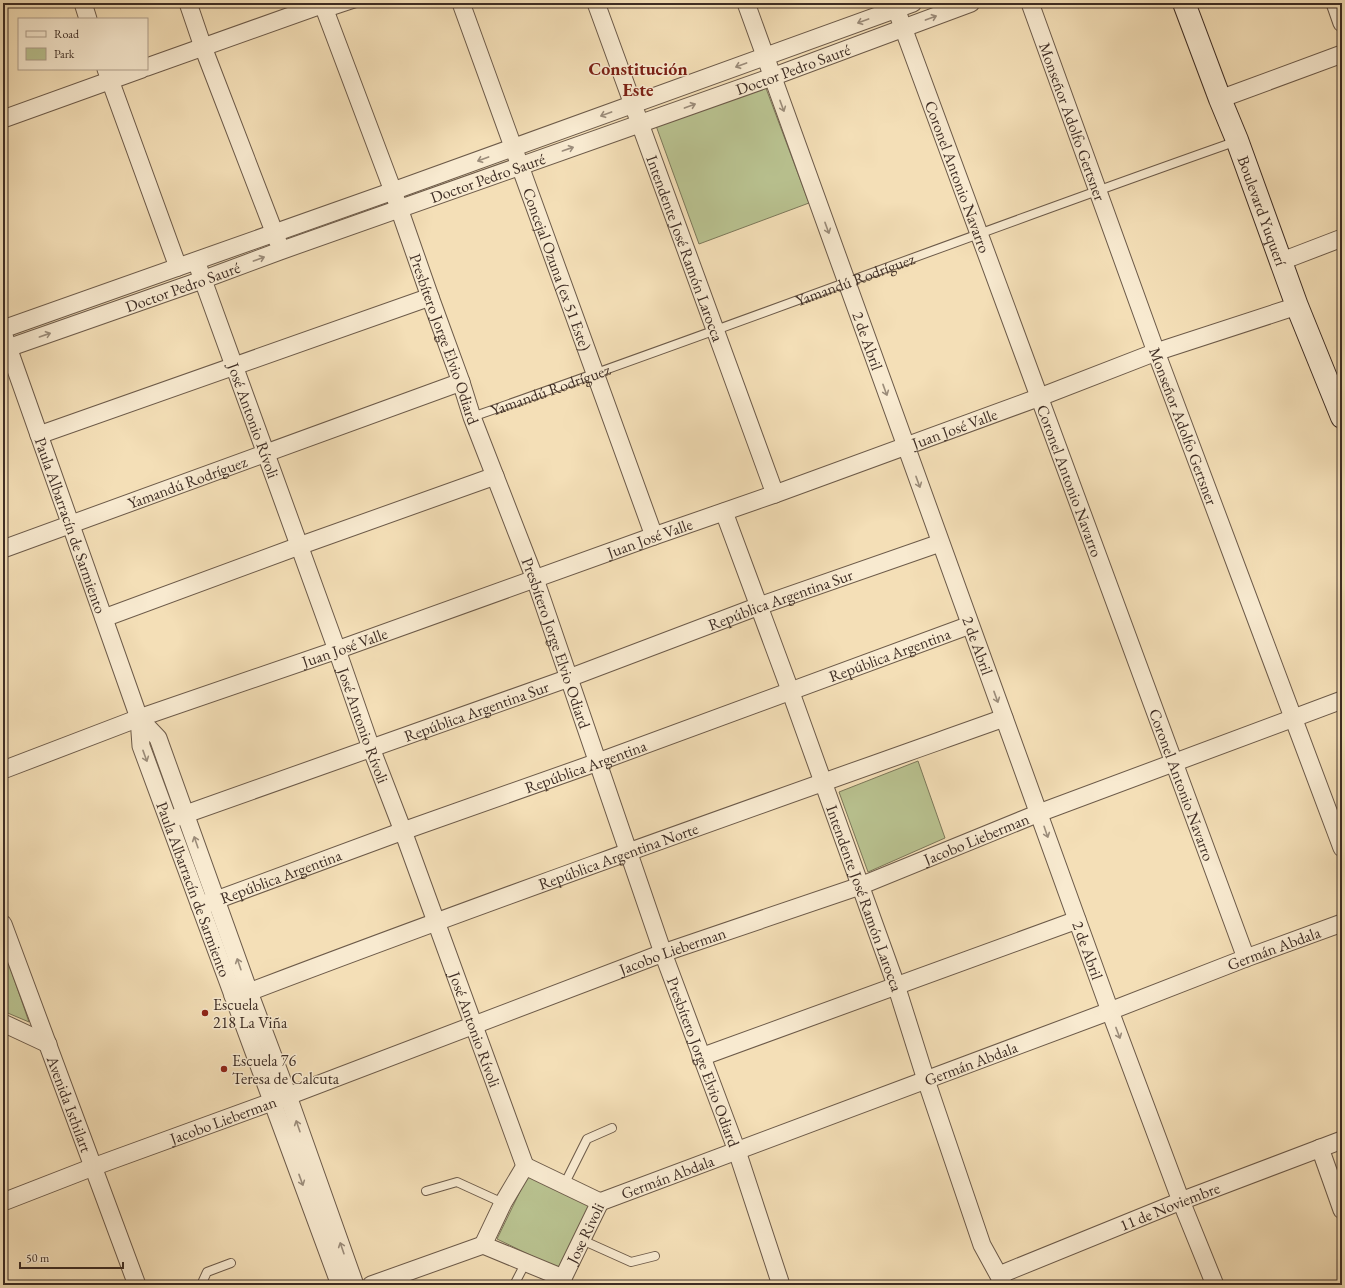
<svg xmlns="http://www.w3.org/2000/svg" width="1345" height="1288" font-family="'EB Garamond',serif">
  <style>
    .green { fill: #b9c290; stroke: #7c785a }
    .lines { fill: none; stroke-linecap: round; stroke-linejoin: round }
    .lane-casing { stroke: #6c5a49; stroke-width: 10 }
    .street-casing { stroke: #6c5a49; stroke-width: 19 }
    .secondary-casing { stroke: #3e2d24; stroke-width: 24 }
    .lane { stroke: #f8ead0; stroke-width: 8 }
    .street { stroke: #f8ead0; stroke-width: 17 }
    .secondary { stroke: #f8ead0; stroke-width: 22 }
    .oneway { stroke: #9b8c7a }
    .poi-dot { fill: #8f2418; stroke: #f8ead0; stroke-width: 1.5 }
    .labels { text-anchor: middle; stroke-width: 3; stroke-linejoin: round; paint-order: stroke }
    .street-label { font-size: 16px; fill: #3e2d24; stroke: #f8ead0 }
    .poi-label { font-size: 16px; fill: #3e2d24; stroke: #f8ead0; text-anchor: start }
    .quarter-label { font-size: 18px; font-weight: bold; fill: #7a1f14; stroke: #f8ead0 }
  </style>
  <rect width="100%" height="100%" fill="#f4dfb7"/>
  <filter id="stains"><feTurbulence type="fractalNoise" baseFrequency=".005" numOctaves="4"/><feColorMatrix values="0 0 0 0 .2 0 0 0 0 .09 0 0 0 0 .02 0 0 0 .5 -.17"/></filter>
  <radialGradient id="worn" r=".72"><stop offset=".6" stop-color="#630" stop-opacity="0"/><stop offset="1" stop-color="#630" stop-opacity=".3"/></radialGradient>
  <!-- green -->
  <path class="green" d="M764 83 809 203 699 244 655 123Z
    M918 761 945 838 868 872 839 792Z
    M3 947 29 1022 3 1011Z
    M528 1175 590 1205 559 1269 497 1239Z"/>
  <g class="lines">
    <!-- lane casing -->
    <g class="lane-casing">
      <g id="lane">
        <path d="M326 13 356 3"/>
        <path id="s1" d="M472 417C728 328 981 231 1237 141"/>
        <path d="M564 1185 587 1139 612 1128"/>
        <path d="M426 1191 457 1182 503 1203"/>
        <path d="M582 1240 631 1262 655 1256"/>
        <path d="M201 1285 207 1272 231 1263"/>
        <path d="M514 1285 526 1262"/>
      </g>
    </g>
    <!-- street casing -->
    <g class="street-casing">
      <g id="street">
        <path d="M83 3 88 19"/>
        <path d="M188 3 203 47 278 242"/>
        <path id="s2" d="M324 3 326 13 393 191 430 297 461 382 472 417 535 579 663 953 737 1151 781 1285"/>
        <path id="s3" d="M461 3 654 536"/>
        <path id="s4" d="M596 3 775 494"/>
        <path id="s5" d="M746 3 1110 1011 1181 1201 1215 1285"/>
        <path id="s6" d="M894 3 1246 958"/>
        <path id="s7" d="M1030 3 1156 352 1342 848"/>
        <path d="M1335 3 1342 23"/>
        <path d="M147 67 324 4"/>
        <path d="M106 69 178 267"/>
        <path d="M1220 99 1342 54"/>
        <path d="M3 119 142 69"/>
        <path d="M1282 261 1342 238"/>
        <path id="s8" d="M199 269 337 650 371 748 403 831 525 1166"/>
        <path d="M3 329 393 191 913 3"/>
        <path id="s9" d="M3 333 139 718 141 746 340 1285"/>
        <path id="s10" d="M3 348H8L202 280 280 251 772 77 971 3"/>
        <path d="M39 435 430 297"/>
        <path id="s11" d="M724 512 790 690 896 985 926 1080 982 1245 1004 1285"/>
        <path id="s12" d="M3 549 461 382"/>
        <path d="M104 618 299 546 495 476"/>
        <path d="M139 718 158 738 249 992 288 1096 355 1285"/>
        <path id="s13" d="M3 770 139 718 337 650 654 536 775 494 1040 397 1156 352 1297 306"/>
        <path id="s14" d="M169 820 569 678 759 606 940 543"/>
        <path id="s15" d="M200 906 403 831 598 762 970 625"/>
        <path id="s16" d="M3 924 137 1285"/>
        <path id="s17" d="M233 996 249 992C499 897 751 808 1004 718"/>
        <path d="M3 1023 48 1044"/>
        <path d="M701 1057 1077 920"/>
        <path d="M1320 1148 1342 1210"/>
        <path d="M525 1166 600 1202"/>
        <path id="s18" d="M3 1202 93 1167 288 1096 663 953 860 886 1039 813 1342 700"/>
        <path id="s19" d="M600 1202 1110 1011 1246 958 1342 923"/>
        <path d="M483 1245 503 1203 525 1166"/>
        <path d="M483 1245 563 1278"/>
        <path id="s20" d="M999 1275 1181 1201 1342 1140"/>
        <path id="s21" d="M563 1278 600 1202"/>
        <path d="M371 1285 483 1245"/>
      </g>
    </g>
    <!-- secondary casing -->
    <g class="secondary-casing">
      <g id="secondary">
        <path id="s22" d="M1184 3 1220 99 1237 140 1297 306 1342 417"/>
      </g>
    </g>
    <!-- lane -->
    <use href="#lane" class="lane"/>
    <!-- street -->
    <use href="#street" class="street"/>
    <!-- secondary -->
    <use href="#secondary" class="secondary"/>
  </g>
  <!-- one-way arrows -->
  <defs><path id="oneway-shaft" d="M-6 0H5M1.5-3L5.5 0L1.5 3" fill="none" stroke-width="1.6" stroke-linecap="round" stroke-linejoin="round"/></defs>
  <g class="oneway">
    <use href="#oneway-shaft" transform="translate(931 18) rotate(-20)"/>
    <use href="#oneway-shaft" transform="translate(863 21) rotate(160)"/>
    <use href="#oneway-shaft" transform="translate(741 65) rotate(160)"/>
    <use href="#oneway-shaft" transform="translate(690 106) rotate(-20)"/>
    <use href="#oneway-shaft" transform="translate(782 106) rotate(70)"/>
    <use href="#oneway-shaft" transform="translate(606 114) rotate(160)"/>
    <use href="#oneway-shaft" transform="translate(568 149) rotate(-19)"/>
    <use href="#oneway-shaft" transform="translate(483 159) rotate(160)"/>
    <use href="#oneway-shaft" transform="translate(827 228) rotate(70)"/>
    <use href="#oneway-shaft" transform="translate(259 259) rotate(-20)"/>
    <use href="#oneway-shaft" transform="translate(45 335) rotate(-19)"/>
    <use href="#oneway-shaft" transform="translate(885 390) rotate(70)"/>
    <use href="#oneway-shaft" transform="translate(918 482) rotate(70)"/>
    <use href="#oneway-shaft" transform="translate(996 697) rotate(70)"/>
    <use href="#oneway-shaft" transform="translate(145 756) rotate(70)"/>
    <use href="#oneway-shaft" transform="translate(1046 832) rotate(71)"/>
    <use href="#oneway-shaft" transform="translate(196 842) rotate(-109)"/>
    <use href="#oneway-shaft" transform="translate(239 964) rotate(-109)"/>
    <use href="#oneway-shaft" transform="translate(1118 1033) rotate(69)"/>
    <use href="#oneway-shaft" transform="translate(298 1126) rotate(-109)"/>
    <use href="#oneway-shaft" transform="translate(301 1180) rotate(70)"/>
    <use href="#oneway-shaft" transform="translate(342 1248) rotate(-109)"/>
  </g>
  <!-- markers -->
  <g class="poi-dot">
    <circle cx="205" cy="1013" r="4"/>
    <circle cx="224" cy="1069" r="4"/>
  </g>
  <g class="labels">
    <!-- street labels -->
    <g class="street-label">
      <text dy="6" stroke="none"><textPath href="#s10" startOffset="838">Doctor Pedro Sauré</textPath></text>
      <text dy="6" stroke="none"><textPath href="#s7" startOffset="126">Monseñor Adolfo Gertsner</textPath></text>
      <text dy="6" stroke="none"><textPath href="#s6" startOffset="185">Coronel Antonio Navarro</textPath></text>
      <text dy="6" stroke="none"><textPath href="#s10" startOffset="514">Doctor Pedro Sauré</textPath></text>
      <text dy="6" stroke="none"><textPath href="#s22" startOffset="222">Boulevard Yuquerí</textPath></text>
      <text dy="6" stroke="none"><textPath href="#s4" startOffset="261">Intendente José Ramón Larocca</textPath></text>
      <text dy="6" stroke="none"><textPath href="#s3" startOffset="283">Concejal Ozuna (ex 51 Este)</textPath></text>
      <text dy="6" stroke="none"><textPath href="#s1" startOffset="407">Yamandú Rodríguez</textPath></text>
      <text dy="6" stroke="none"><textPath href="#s10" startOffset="190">Doctor Pedro Sauré</textPath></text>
      <text dy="6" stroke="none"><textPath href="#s2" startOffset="357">Presbítero Jorge Elvio Odiard</textPath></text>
      <text dy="6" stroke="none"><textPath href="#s5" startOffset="359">2 de Abril</textPath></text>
      <text dy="6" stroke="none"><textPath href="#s1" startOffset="83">Yamandú Rodríguez</textPath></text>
      <text dy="6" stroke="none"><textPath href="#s8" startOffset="161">José Antonio Rívoli</textPath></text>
      <text dy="6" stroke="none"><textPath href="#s7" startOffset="450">Monseñor Adolfo Gertsner</textPath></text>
      <text dy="6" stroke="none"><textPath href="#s13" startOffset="1011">Juan José Valle</textPath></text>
      <text dy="6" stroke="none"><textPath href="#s6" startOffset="509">Coronel Antonio Navarro</textPath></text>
      <text dy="6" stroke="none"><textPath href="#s12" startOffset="196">Yamandú Rodríguez</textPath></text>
      <text dy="6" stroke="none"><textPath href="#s9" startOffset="204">Paula Albarracín de Sarmiento</textPath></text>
      <text dy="6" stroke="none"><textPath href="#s13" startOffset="687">Juan José Valle</textPath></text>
      <text dy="6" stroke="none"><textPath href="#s14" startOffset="650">República Argentina Sur</textPath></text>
      <text dy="6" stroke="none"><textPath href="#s2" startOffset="681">Presbítero Jorge Elvio Odiard</textPath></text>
      <text dy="6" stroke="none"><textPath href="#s5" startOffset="683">2 de Abril</textPath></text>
      <text dy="6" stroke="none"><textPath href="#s13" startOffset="363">Juan José Valle</textPath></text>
      <text dy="6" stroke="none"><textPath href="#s15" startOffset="734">República Argentina</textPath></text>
      <text dy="6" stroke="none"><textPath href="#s14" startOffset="326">República Argentina Sur</textPath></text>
      <text dy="6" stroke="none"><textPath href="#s8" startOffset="485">José Antonio Rívoli</textPath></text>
      <text dy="6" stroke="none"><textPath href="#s15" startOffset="410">República Argentina</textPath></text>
      <text dy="6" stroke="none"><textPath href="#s6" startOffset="833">Coronel Antonio Navarro</textPath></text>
      <text dy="6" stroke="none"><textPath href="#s18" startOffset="1039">Jacobo Lieberman</textPath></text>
      <text dy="6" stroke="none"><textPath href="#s17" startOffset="410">República Argentina Norte</textPath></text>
      <text dy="6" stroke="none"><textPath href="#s15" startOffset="86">República Argentina</textPath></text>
      <text dy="6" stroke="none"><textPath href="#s9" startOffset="589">Paula Albarracín de Sarmiento</textPath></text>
      <text dy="6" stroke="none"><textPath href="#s11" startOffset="411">Intendente José Ramón Larocca</textPath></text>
      <text dy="6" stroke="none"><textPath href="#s19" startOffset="720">Germán Abdala</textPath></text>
      <text dy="6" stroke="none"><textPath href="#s5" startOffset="1007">2 de Abril</textPath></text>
      <text dy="6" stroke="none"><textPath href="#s18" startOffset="715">Jacobo Lieberman</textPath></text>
      <text dy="6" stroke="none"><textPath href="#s8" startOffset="809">José Antonio Rívoli</textPath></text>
      <text dy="6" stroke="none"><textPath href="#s2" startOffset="1125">Presbítero Jorge Elvio Odiard</textPath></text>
      <text dy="6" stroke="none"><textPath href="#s19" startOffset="396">Germán Abdala</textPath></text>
      <text dy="6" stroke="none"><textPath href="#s16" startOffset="192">Avenida Isthilart</textPath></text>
      <text dy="6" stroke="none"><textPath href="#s18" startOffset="235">Jacobo Lieberman</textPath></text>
      <text dy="6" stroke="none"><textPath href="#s19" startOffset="72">Germán Abdala</textPath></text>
      <text dy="6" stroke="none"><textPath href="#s20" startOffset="184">11 de Noviembre</textPath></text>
      <text dy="6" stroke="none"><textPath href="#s21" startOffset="50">Jose Rivoli</textPath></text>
    </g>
    <!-- poi labels -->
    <g class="poi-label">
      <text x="213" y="1010">Escuela<tspan x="213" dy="18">218 La Viña</tspan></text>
      <text x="232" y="1066">Escuela 76<tspan x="232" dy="18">Teresa de Calcuta</tspan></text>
    </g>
    <!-- quarter labels -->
    <g class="quarter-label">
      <text x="638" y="75">Constitución<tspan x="638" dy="21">Este</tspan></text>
    </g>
  </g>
  <!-- margin -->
  <rect width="1345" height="1288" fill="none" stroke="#f4dfb7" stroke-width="16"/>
  <rect x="4" y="4" width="1337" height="1280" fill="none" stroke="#3e2d24" stroke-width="2"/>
  <rect x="8" y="8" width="1329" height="1272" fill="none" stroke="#3e2d24"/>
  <!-- legend -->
  <rect x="18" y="18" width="130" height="52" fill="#f8ead0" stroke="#ae9e8b"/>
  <rect x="26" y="31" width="20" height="6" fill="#f8ead0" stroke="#ae9e8b"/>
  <text x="54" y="38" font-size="12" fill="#3e2d24">Road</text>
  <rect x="26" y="48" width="20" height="12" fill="#b9c290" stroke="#ae9e8b"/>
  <text x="54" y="58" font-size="12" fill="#3e2d24">Park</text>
  <!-- scale -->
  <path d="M20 1262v6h103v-6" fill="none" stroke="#3e2d24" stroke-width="2"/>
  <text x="26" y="1262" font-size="12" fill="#3e2d24" stroke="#f8ead0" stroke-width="3" paint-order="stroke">50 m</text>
  <rect width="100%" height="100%" filter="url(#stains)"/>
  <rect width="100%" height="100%" fill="url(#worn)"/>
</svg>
